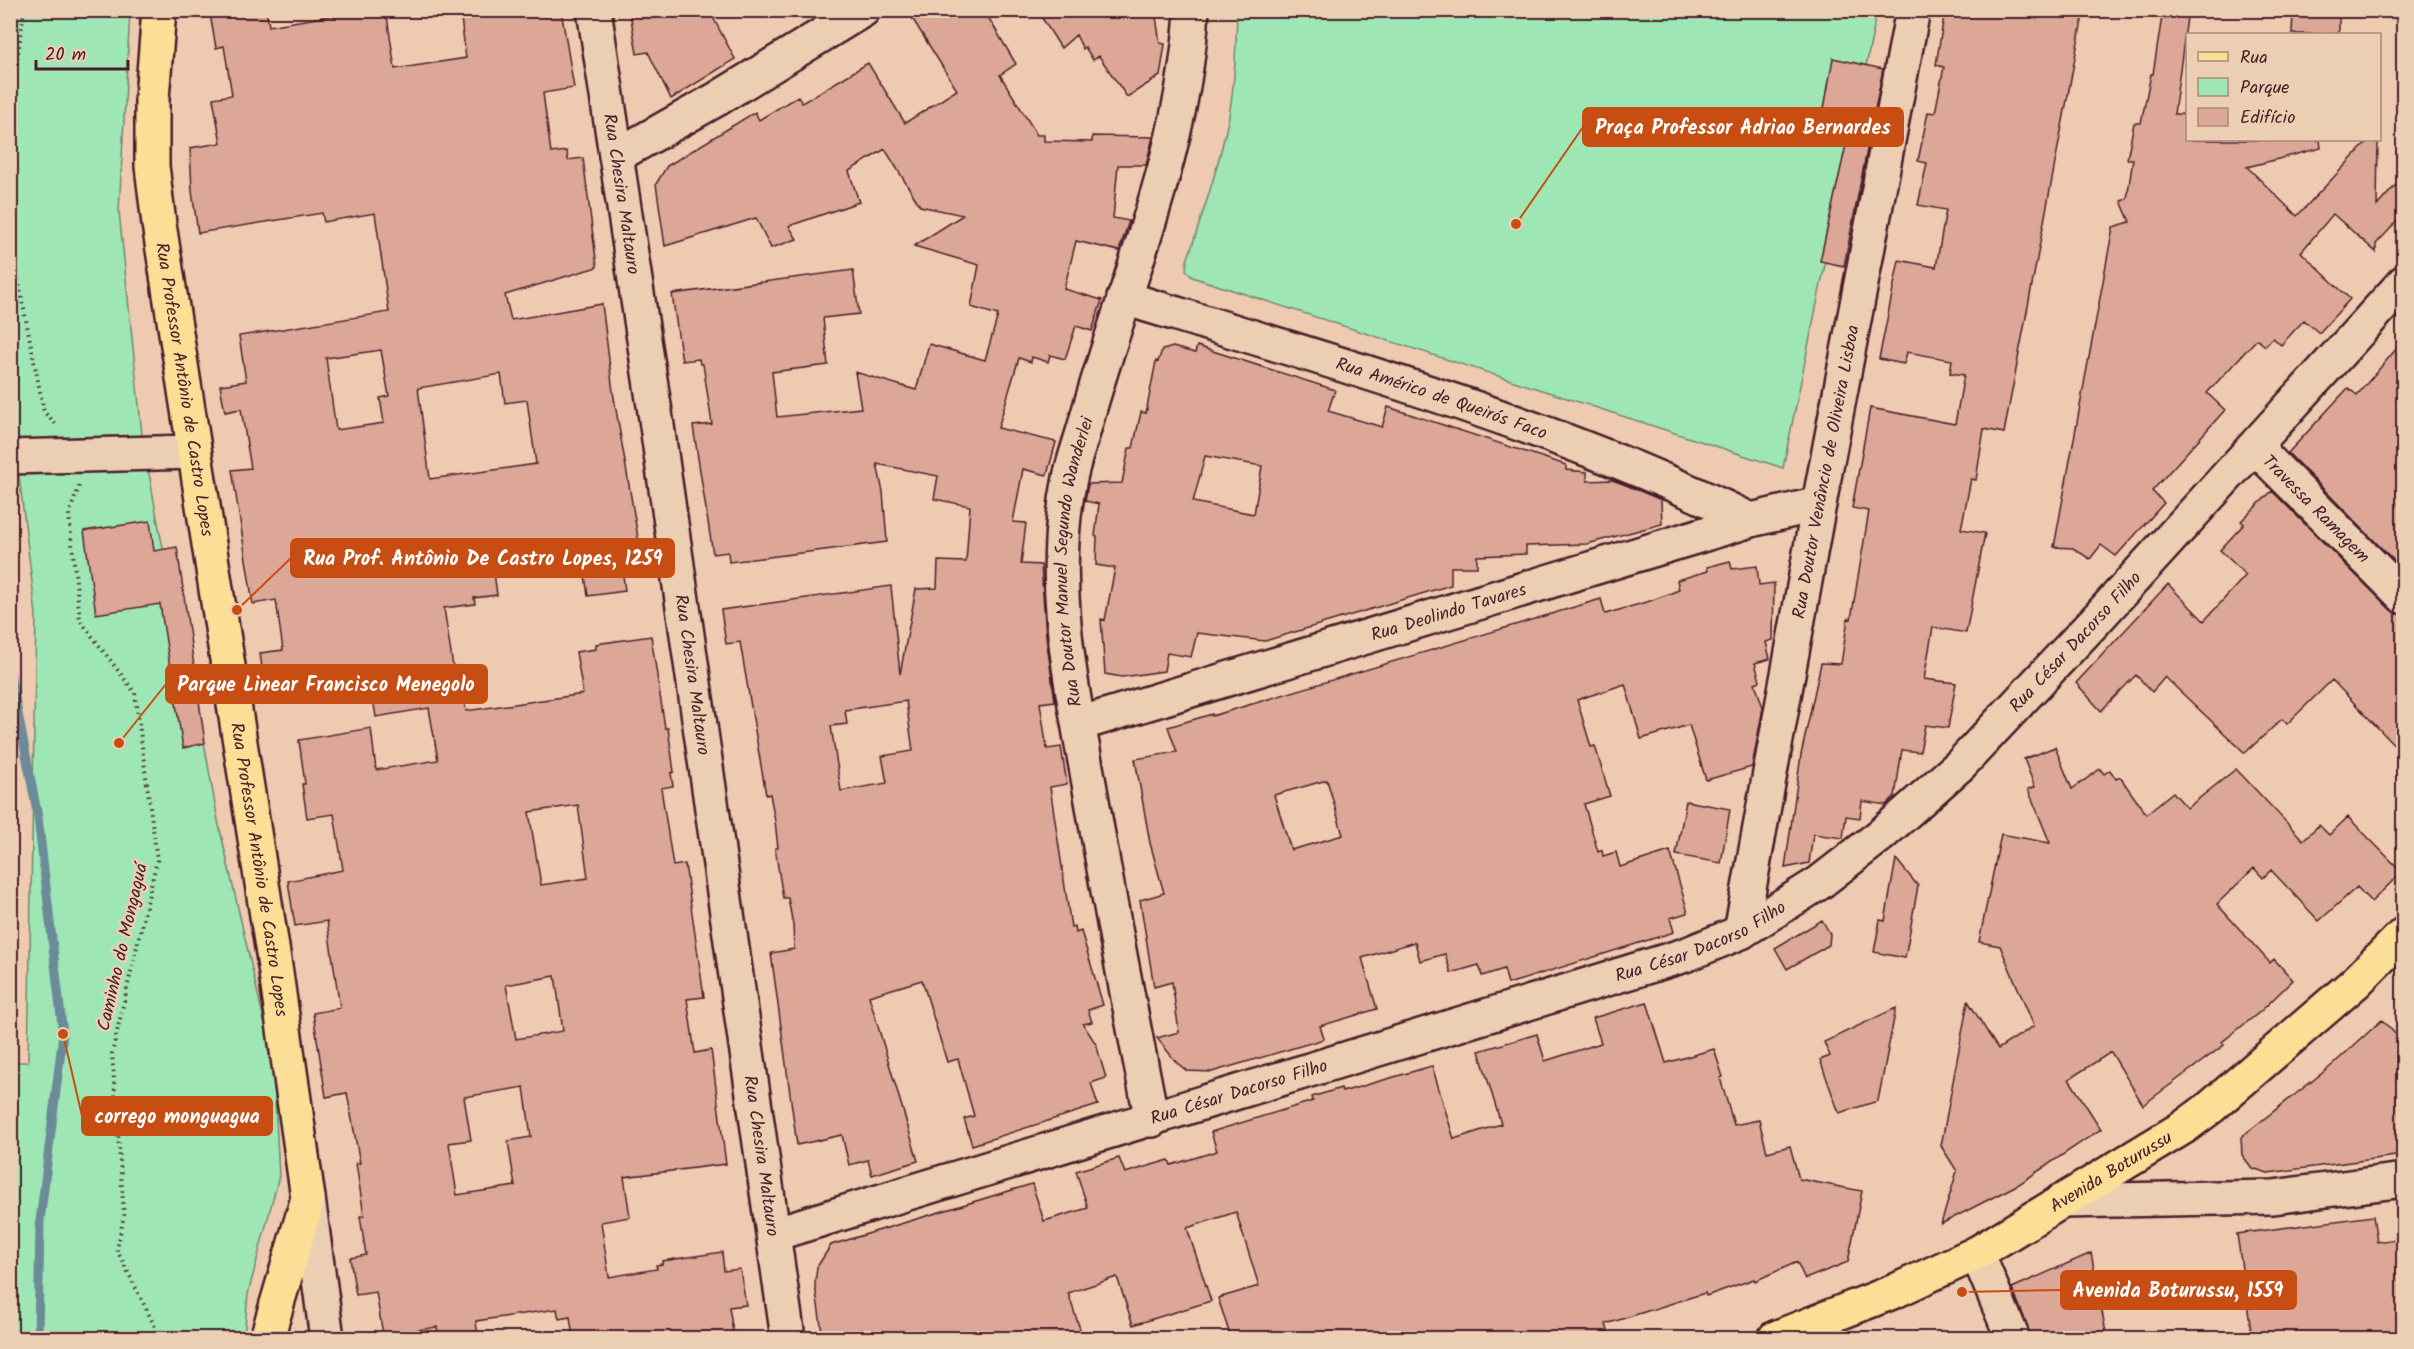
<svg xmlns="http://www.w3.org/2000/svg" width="2414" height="1349" font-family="Kalam,sans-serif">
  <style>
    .green { fill: #9ee7b5; stroke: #748370; stroke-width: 1.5 }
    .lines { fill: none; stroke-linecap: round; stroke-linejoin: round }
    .stream { stroke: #6c8a98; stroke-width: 9 }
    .building { fill: #dca797; stroke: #4a1f2b; stroke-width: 1.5; fill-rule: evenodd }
    .minor-casing { stroke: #4a1f2b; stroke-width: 38 }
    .major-casing { stroke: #4a1f2b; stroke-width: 38 }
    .path { stroke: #4a1f2b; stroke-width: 4; stroke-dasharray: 1.5 4.5; stroke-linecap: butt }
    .minor { stroke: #eccfb2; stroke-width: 33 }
    .major { stroke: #fbdf96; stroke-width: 33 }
    .labels { text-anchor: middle; stroke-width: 5; stroke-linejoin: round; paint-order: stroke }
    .street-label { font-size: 18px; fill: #4a1f2b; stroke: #eccfb2 }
    .leader { fill: none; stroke: #c84d12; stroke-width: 2 }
    .callout-dot { fill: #c84d12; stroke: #eccfb2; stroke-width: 2 }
    .callout { fill: #c84d12; stroke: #c84d12; stroke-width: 2 }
    .callout-label { font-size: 20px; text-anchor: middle; font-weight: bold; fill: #fff }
  </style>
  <rect width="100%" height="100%" fill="#eecbb0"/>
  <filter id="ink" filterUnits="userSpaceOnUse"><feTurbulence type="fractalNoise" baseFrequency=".0167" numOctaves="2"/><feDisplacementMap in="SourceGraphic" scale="12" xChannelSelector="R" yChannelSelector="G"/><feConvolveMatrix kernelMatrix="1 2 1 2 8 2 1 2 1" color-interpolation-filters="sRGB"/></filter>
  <g filter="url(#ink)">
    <!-- green -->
    <path class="green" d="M11 11H130L119 211 142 435 160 534 190 664 218 821 273 1060 279 1176 248 1294 244 1338H13L11 1062H28L36 615 10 401Z
      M1237 11H1876L1873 32 1783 468 1192 277 1186 270 1187 261C1203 213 1219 166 1229 116 1235 81 1236 45 1237 11Z"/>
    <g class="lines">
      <!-- stream -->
      <path class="stream" d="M10 672 38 817 63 1034 40 1221 38 1338"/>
    </g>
    <!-- building -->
    <path class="building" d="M236 10H266L269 26 347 13V10H386L395 69 466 58 460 10H561L574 88 543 93 551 153 567 151 568 160 583 158 597 267 505 295 511 320 602 304 613 392 641 555 621 558 625 591 588 596 583 562 494 572 497 595 474 598 475 604 444 608 453 667 459 666 466 711 583 694 576 652 596 649V644L651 636 665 728H668L674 772 671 773 673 786 661 788 673 866 685 864 704 997 687 999 695 1053 711 1050 726 1164 624 1177 630 1217 601 1222 609 1277 657 1269 656 1265 662 1264V1261L722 1252 724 1271 740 1269 746 1305 729 1307 734 1338H573L570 1317 559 1319 557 1309 476 1321 478 1338H439L437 1327 383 1335 376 1292 356 1295 350 1258 366 1255 360 1216H364L356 1163H360L347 1093 326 1097 313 1013 340 1008 327 921 295 926 288 881 343 870 334 814 307 818 302 784H305L299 740 371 728 376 770 438 760 429 708 376 717 370 679 322 687 321 673 264 683 260 653 283 650 276 600 253 604 232 470 251 468 241 409 225 412 220 385 246 381 239 336 389 312 375 213 324 222 322 213 198 233 192 191 190 148 221 143 213 98 232 95 224 46 216 48 210 14ZM381 350 389 396 380 398 384 423 336 430 326 358ZM501 374 505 403 527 400 536 464 430 479 418 388ZM578 805 588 878 541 885 529 812ZM555 976 563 1031 516 1039 506 985ZM524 1087 531 1137 508 1141 515 1186 457 1195 449 1143 471 1140 464 1097Z
      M647 10H709L735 59 671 99 648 52 637 54 630 13Z
      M907 10H984L1016 64 1000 75 1037 135H1044V141L1092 142V136L1153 137 1146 165H1118L1113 218 1129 221 1119 251 1076 241 1064 289 1102 300 1092 331 1076 326 1065 359 1050 355 1048 362 1032 357 1031 362 1019 358 998 428 1056 442 1047 475 1023 469 1013 522 1026 523 1021 564 1041 565 1046 636 1055 701 1040 703 1047 749 1061 747 1067 784 1050 787 1071 927 1075 926 1076 933 1081 931 1103 1005 1088 1010 1092 1022 1083 1024 1096 1044 1106 1078 1091 1083 1098 1105 972 1145 964 1119 974 1116 958 1059 947 1062 922 980 869 996 918 1161 872 1175 868 1160 849 1165 842 1135 797 1145 771 953 794 949 793 925 788 898H783L775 848H778L775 821 770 794 766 795 740 642 726 644 721 610 891 586 900 674 916 589 937 588 938 561 966 562 970 506 934 499 938 476 877 464 883 492 887 542 729 562 728 552 713 554 693 426 712 424 703 364H700L699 359 682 361 672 294 853 270 859 314 823 318 828 365 772 372 777 417 861 408 855 372 916 390 929 344 985 360 998 315 971 307 979 265 914 246 963 215 920 206 885 149 849 171 859 202 789 226 797 239 771 248 756 218 665 246 656 184 667 166 755 112 759 120 798 96 802 103 868 63 905 123 957 90ZM906 701 913 751 882 756 887 783 841 791 831 726 847 724 845 710Z
      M1037 10H1155L1160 43 1165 44 1160 76 1127 97 1099 56 1093 60 1085 47 1083 49 1076 35 1061 48Z
      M1945 10H2084L2004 433 1984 429 1976 480 1971 479 1961 529 1985 533 1966 633 1933 627 1924 679 1956 683 1948 728 1925 725 1920 752 1902 750 1895 796 1886 805 1862 801 1860 818 1846 816 1843 838 1813 834 1809 863 1785 868 1801 755 1821 663 1841 664 1848 618 1851 619 1869 511 1852 508 1870 408 1955 424 1964 375 1950 373 1952 360 1907 352 1904 364 1879 359 1899 260 1936 267 1946 210 1918 205 1927 163 1918 161 1928 112 1935 113 1944 67 1936 65Z
      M2163 10H2188L2174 114H2187V140H2320L2321 148 2247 167 2297 216 2369 140H2378L2377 206 2403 177V215L2376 244V252L2333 214 2301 252 2350 299 2319 333 2304 320 2281 345 2273 338 2265 346 2257 339 2207 393 2225 410 2152 491 2164 503 2116 556 2101 545 2090 559 2073 548 2054 547 2113 227 2130 222 2121 201 2127 199 2133 159H2127L2134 123H2141L2151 74H2153Z
      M2293 11 2339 12V34H2292Z
      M1833 58 1883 69 1844 266 1820 261 1846 145 1819 137Z
      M2403 341V570L2288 453 2348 388 2357 395Z
      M1197 346 1335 390 1328 411 1382 427 1388 407 1566 465V470L1587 472V481L1612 480 1626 485 1661 500 1662 524 1587 544 1526 546V554L1477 556V567H1451V585L1265 641 1197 633 1191 657 1167 653 1164 671 1122 677 1105 674 1101 619 1105 620 1115 568 1096 565 1097 537 1095 536 1099 504 1085 501 1088 484 1122 483 1129 448H1133L1141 412 1146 413 1156 361 1158 362 1162 350 1173 347 1195 353ZM1205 456 1262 466 1254 514 1193 502Z
      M2272 491 2391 610 2403 615V754L2332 680 2287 724 2282 719 2245 753 2165 677 2152 692 2136 675 2101 711 2076 683 2168 584 2204 621 2246 575 2220 550 2244 524 2241 521Z
      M150 521 154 551 177 547 205 743 183 748 160 604 96 614 84 531Z
      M1730 561 1732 569 1757 566 1759 585 1774 583 1773 640 1766 642 1770 659 1755 663 1760 681 1755 683 1763 708 1752 767 1706 780 1689 725 1641 739 1625 684 1577 700 1591 747 1595 746 1610 796 1584 804 1598 852 1602 850 1603 856 1616 852 1620 867 1670 851 1687 909V913L1670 918 1674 932 1508 984 1504 969 1482 976 1479 965 1451 973 1445 954 1420 961 1415 942 1362 958 1377 1009 1320 1026 1324 1039 1212 1072 1187 1071 1176 1062 1157 1038 1179 1032 1172 982 1154 987 1140 900 1164 893 1150 843 1135 759 1177 752 1168 727 1212 714V716L1601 599 1605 614 1650 601 1679 590 1677 580 1708 571 1707 567ZM1327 780 1343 835 1291 850 1274 795Z
      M2055 747 2072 789 2100 769 2104 774 2110 770 2116 779 2120 777 2146 814 2173 792 2187 808 2236 769 2303 840 2319 825 2329 835 2348 817 2402 872 2371 902 2357 887 2319 921 2271 870 2263 878 2254 868 2217 904 2270 963 2274 959 2293 980 2261 1011 2222 1042 2224 1045 2143 1105 2111 1052 2069 1079 2101 1129 2019 1184 1941 1224 1957 1171 1941 1146 1968 1001 1998 1049 2034 1026 2000 946 1979 942 2001 834 2050 843 2028 789 2035 787 2024 759Z
      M1686 801 1730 809 1721 863 1676 855Z
      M1896 859 1918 886 1905 958 1874 952 1880 920 1885 921Z
      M1822 920 1830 934 1829 945 1787 969 1775 948Z
      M1647 1002 1666 1063 1714 1049 1723 1077 1720 1078 1734 1125 1759 1120 1767 1152 1790 1146 1799 1179 1862 1191 1848 1262 1805 1279 1797 1262 1755 1281 1754 1279 1706 1296 1705 1293 1606 1324 1608 1331 1603 1332 1605 1338H1231L1218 1298 1259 1286 1236 1212 1187 1228 1211 1301 1133 1325 1117 1277 1068 1293 1083 1338H823L815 1285 817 1267 831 1245 1032 1184 1044 1221 1088 1208 1076 1171 1119 1158 1125 1173 1169 1160 1171 1165 1217 1151 1211 1132 1313 1101 1312 1097 1341 1088 1342 1092 1432 1066 1454 1139 1501 1124 1479 1051 1537 1034 1545 1061 1601 1043 1593 1018Z
      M1896 1008 1878 1101 1839 1113 1820 1060 1830 1056 1824 1042Z
      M2382 1020 2403 1042V1155L2268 1173 2252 1168 2242 1155 2241 1137 2330 1067Z
      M2373 1216 2377 1242 2403 1238V1338H2252L2237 1234Z
      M2091 1253 2107 1338H2029L2028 1327 2012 1288Z"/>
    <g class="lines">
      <!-- minor casing -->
      <g class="minor-casing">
        <g id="minor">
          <path id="s1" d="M594 10 655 412 788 1338"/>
          <path d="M616 156 717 99 863 10"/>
          <path id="s2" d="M1124 298C1335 362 1553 424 1751 520"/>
          <path id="s3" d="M2255 447 2404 597"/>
          <path d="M10 457 194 452"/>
          <path id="s4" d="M1079 724 1751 520 1819 504"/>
          <path id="s5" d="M1741 932 1819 504 1913 10"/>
          <path id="s6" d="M1152 1120C1130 1010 1109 900 1090 789 1072 687 1048 582 1070 478 1074 458 1082 438 1087 418 1125 283 1184 152 1192 10"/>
          <path d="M308 1198 327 1338"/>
          <path d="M2061 1201 2273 1197 2404 1180"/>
          <path id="s7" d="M774 1234 1685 955 1741 932 1819 883 1881 835 1960 765 2096 620 2404 282"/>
          <path d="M1977 1253 2011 1334"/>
        </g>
      </g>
      <!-- major casing -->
      <g class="major-casing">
        <g id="major">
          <path id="s8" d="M159 10 152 98V166L159 224 276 973 308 1198 267 1338"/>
          <path id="s9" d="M1775 1338 1895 1291 1977 1253 2184 1127 2211 1107 2356 982 2404 934"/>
        </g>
      </g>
      <!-- path -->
      <path class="path" d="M10 112 24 10
        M10 238 44 412 56 424
        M79 486 69 514 80 620 135 693 157 860 112 1053 124 1215 117 1250 156 1329 155 1338"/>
      <!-- minor -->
      <use href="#minor" class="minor"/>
      <!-- major -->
      <use href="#major" class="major"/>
    </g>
  </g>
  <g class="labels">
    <!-- street labels -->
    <g class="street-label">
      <text dy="6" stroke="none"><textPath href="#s1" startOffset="186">Rua Chesira Maltauro</textPath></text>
      <text dy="6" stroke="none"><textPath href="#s8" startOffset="382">Rua Professor Antônio de Castro Lopes</textPath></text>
      <text dy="6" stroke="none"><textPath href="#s2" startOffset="333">Rua Américo de Queirós Faco</textPath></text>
      <text dy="6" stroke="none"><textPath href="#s5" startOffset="468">Rua Doutor Venâncio de Oliveira Lisboa</textPath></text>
      <text dy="6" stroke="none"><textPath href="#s3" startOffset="87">Travessa Ramagem</textPath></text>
      <text dy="6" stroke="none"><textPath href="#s6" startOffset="567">Rua Doutor Manuel Segundo Wanderlei</textPath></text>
      <text dy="6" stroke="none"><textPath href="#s4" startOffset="386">Rua Deolindo Tavares</textPath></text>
      <text dy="6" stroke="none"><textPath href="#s7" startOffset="1458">Rua César Dacorso Filho</textPath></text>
      <text dy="6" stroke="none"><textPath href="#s1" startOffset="672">Rua Chesira Maltauro</textPath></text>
      <text dy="6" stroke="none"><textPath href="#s8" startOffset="868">Rua Professor Antônio de Castro Lopes</textPath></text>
      <text dy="6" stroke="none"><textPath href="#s7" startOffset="972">Rua César Dacorso Filho</textPath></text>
      <text transform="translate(122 947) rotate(-77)" y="6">Caminho do Mongaguá</text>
      <text dy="6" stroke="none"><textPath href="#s7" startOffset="486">Rua César Dacorso Filho</textPath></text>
      <text dy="6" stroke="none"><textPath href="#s1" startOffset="1158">Rua Chesira Maltauro</textPath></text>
      <text dy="6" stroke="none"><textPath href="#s9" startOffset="376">Avenida Boturussu</textPath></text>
    </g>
  </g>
  <!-- callouts -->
  <path class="leader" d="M1516 224L1583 127M237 610L291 558M119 743L166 684M63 1034L82 1116M1962 1292L2061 1290"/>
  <g class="callout-dot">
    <circle cx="1516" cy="224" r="6"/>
    <circle cx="237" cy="610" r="6"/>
    <circle cx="119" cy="743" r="6"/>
    <circle cx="63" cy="1034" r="6"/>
    <circle cx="1962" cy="1292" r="6"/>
  </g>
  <g class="callout">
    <rect x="1583" y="108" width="320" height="38" rx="6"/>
    <rect x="291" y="539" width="383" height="38" rx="6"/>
    <rect x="166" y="665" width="321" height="38" rx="6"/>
    <rect x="82" y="1097" width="190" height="38" rx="6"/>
    <rect x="2061" y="1271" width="235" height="38" rx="6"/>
  </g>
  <g class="callout-label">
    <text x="1743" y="134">Praça Professor Adriao Bernardes</text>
    <text x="483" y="565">Rua Prof. Antônio De Castro Lopes, 1259</text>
    <text x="326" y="691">Parque Linear Francisco Menegolo</text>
    <text x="177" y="1123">corrego monguagua</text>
    <text x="2178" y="1297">Avenida Boturussu, 1559</text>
  </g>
  <!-- margin -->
  <rect width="2414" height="1349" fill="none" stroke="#eccfb2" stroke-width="36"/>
  <rect x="18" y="18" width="2378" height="1313" fill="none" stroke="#4a1f2b" stroke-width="2" filter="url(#ink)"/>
  <!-- legend -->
  <rect x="2186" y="33" width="195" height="108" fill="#eccfb2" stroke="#ab897c" stroke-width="1.5"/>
  <rect x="2198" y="52" width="30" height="9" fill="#fbdf96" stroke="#ab897c" stroke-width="1.5"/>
  <text x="2240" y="63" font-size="18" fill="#4a1f2b">Rua</text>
  <rect x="2198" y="78" width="30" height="18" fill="#9ee7b5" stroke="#ab897c" stroke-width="1.5"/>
  <text x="2240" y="93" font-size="18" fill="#4a1f2b">Parque</text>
  <rect x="2198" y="108" width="30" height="18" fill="#dca797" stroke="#ab897c" stroke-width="1.5"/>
  <text x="2240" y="123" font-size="18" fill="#4a1f2b">Edifício</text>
  <!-- scale -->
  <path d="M36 60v9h92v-9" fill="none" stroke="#4a1f2b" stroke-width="3"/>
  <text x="45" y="60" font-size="18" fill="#4a1f2b" stroke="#eccfb2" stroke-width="4.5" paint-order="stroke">20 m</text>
</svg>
